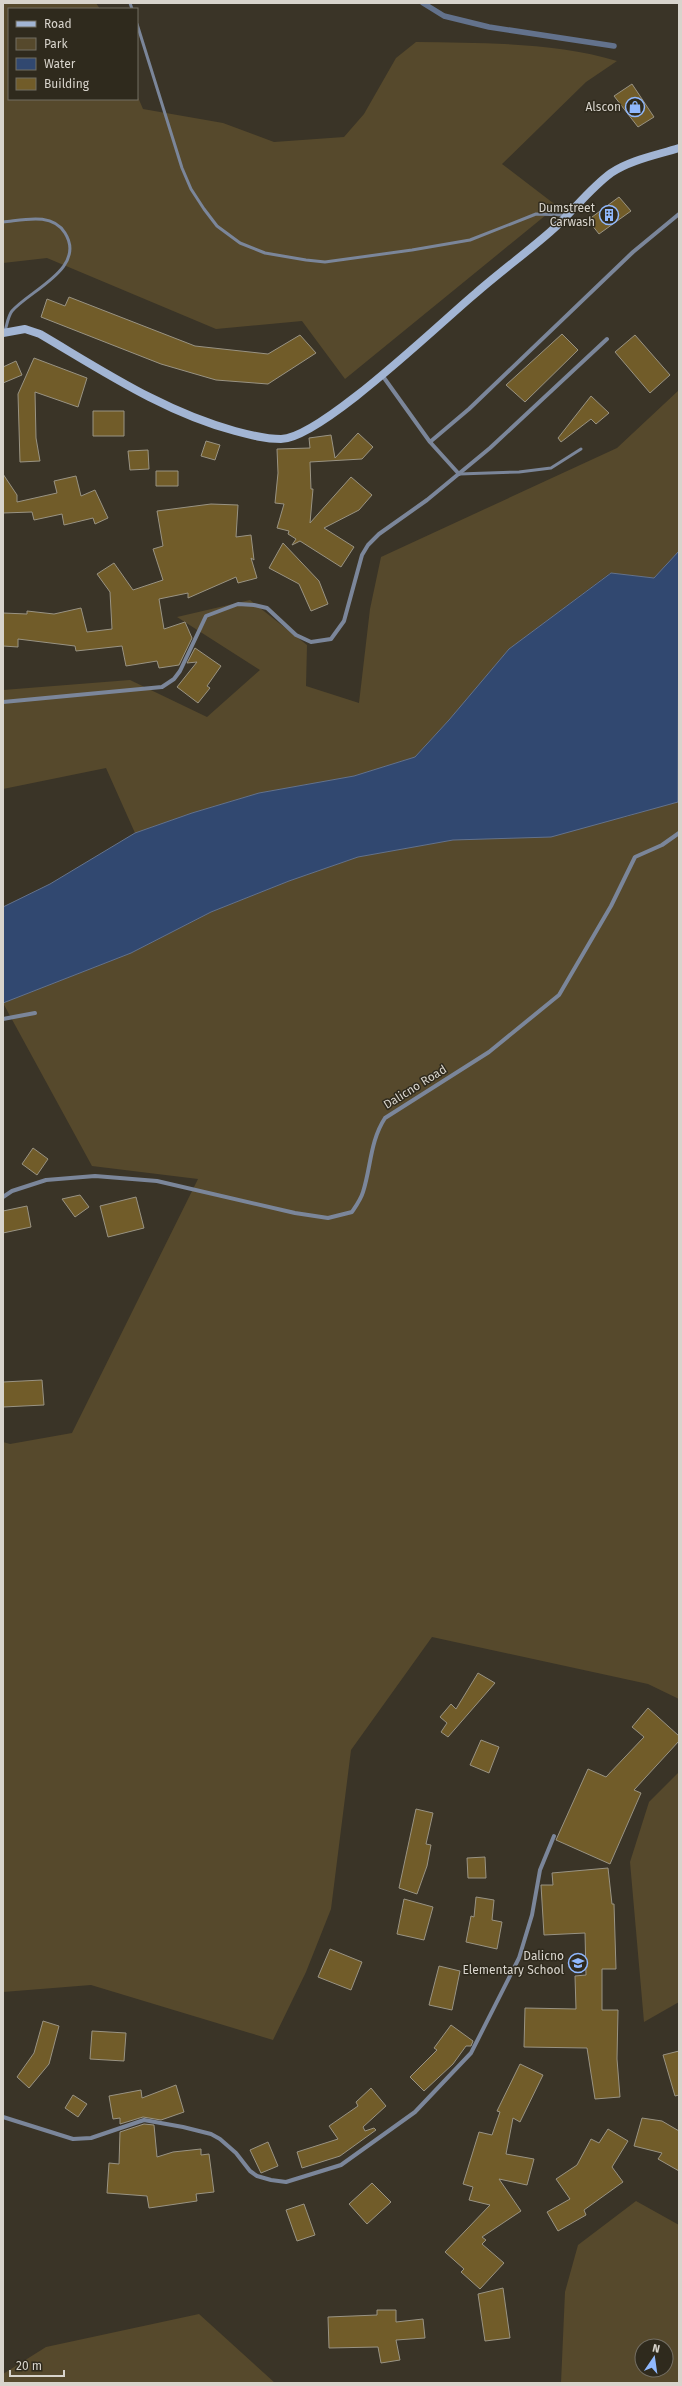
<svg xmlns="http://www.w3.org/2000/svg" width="682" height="2386" font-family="'Fira Sans',sans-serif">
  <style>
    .green { fill: #56492c; fill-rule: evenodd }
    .water { fill: #314870; stroke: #63728c }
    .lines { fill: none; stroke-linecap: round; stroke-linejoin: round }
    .stream { stroke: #63728c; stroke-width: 5.5 }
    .building { fill: #715c29; stroke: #999383 }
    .service { stroke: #7b869a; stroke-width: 3 }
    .minor { stroke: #7b869a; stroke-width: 4 }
    .secondary { stroke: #a2b5d4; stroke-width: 8 }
    .labels { text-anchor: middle; stroke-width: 3; stroke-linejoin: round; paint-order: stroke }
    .poi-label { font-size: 12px; fill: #d8d4cc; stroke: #2f2a1d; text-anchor: end }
    .street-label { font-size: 12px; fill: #d8d4cc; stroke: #2f2a1d }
  </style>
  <rect width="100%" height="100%" fill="#3a3427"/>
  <!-- green -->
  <path class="green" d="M3 3H96L100 9H9V99H137V95L143 109 223 123 274 142 344 137 364 114 396 58 416 42C481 43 555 42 617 61L586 82 502 164 557 206 345 379 302 321 216 329 47 258 3 263Z
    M679 390V551L654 578 610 573 509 649 449 720 415 757 354 776 259 793 192 813 135 833 106 768 3 789V690L130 680 207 717 260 670 177 617 250 600 307 645 306 686 359 703 370 609 381 557 617 448Z
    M679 800V1699L648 1684 432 1637 351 1750 331 1909 306 1972 273 2040 91 1985 3 1992V1442L10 1444 72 1433 198 1179 92 1166 3 1003 131 953 211 912 289 881 358 857 453 840 626 817Z
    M679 1772V2002L644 2022 630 1862 649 1802Z
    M636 2201 679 2225V2383H561L565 2292 578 2245ZM642 2346H666V2370H642Z
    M199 2314 275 2383H3V2374L46 2347Z"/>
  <!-- water -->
  <path class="water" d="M679 551 678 802 551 837 453 840 358 857 289 881 211 912 131 953 3 1003V907L50 884 135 833 192 813 259 793 354 776 415 757 449 720 509 649 611 573 654 578Z"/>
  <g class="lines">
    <!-- stream -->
    <path class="stream" d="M423 3 444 16 489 27 614 46"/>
  </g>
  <!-- building -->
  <path class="building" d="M632 84 654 117 638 127 614 96Z
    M619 197 631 211 599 234 588 220Z
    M69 297 195 346 268 354 300 335 316 353 268 384 216 380 161 364 41 317 47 299 65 306Z
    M562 334 578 350 525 402 506 385Z
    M635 335 670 375 650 393 615 352Z
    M34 358 87 378 78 407 35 392 36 438 40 461 20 462 18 394Z
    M16 361 22 375 3 383V367Z
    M591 396 609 413 596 424 591 419 561 442 558 438Z
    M93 411H124V436H93Z
    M358 433 373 447 362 459 310 462 311 489H313L310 523 351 477 372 495 359 510 324 528 354 547 341 567 300 541 292 545 296 539 288 534 289 531 277 528 284 504 275 503 278 473 277 449 310 448 309 438 331 435 335 458Z
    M206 441 220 445 215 460 201 456Z
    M148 450 149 469 130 470 128 451Z
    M156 471H178V486H156Z
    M3 474 17 495V502L57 493 54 481 76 476 81 496 95 490 108 518 95 524 93 518 64 525 62 514 34 520 32 512 3 513Z
    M211 504 238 505 236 537 251 535 254 560 251 558 257 578 238 583 236 577 188 598V593L159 599 164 629 185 622 192 638 179 665 159 668 157 661 126 666 122 646 76 651 75 646 18 639V647L3 646V613L27 614V611L54 614 81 608 87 632 112 629 110 592 97 574 114 563 133 590 163 580 153 549 163 546 157 511Z
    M283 543 319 581 328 604 311 611 299 584 269 568Z
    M195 648 221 666 207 686 210 688 198 703 177 687 197 662 187 663Z
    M33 1148 48 1159 37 1175 22 1164Z
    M80 1195 89 1207 75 1217 62 1199Z
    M136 1197 144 1228 108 1237 100 1206Z
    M27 1206 31 1227 3 1233V1211Z
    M42 1380 44 1405 3 1407V1382Z
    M478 1673 495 1683 448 1737 441 1732 447 1723 440 1717 451 1704 456 1709Z
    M648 1708 679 1736V1741L634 1790 641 1793 610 1864 556 1840 588 1769 606 1777 644 1737 632 1727Z
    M481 1740 499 1747 489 1773 470 1765Z
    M416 1809 433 1813 426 1844 431 1845 427 1866 417 1894 399 1888Z
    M485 1857 486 1878H468L467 1858Z
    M608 1868 612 1904H614L616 1969H602V2010H618L617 2059 620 2097 595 2099 587 2048 524 2047 525 2008 576 2009 575 1976 586 1975 585 1933 544 1935 541 1885H553L552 1873Z
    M476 1897 494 1900 492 1920 502 1922 497 1949 466 1942 471 1916 474 1917Z
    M404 1899 433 1907 424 1940 397 1934Z
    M330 1949 362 1962 351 1990 318 1977Z
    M439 1966 460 1971 452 2010 429 2005Z
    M43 2021 59 2026 49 2064 29 2088 17 2077 34 2053Z
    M451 2025 473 2041 471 2046H466L453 2064 424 2091 410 2077 437 2050 434 2048Z
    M92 2031 126 2033 124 2061 90 2059Z
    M679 2051V2095L675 2096 663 2055Z
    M520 2064 543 2075 520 2122 513 2118 506 2154 534 2159 527 2185 499 2179 521 2211 482 2237 486 2240 482 2244 504 2263 480 2289 461 2272 464 2269 445 2252 490 2205 469 2200 473 2187 463 2184 479 2132 492 2135 500 2112 497 2111Z
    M176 2085 184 2112 161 2120 143 2117 120 2124V2118L113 2119 109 2096 141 2090 142 2098Z
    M371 2088 386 2106 363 2127 365 2131 374 2128 376 2130 340 2156 302 2168 297 2152 338 2139 329 2126 358 2106 356 2102Z
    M73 2095 87 2104 78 2117 65 2108Z
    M642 2118 662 2121 679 2131V2171L658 2159 662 2153 634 2146Z
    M144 2124 154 2125 157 2157 173 2152 201 2149V2155L209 2154 214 2192 196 2194 197 2201 149 2208 147 2196 107 2193 109 2163 119 2164 120 2132Z
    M608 2129 628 2141 612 2167 623 2182 584 2210 586 2215 558 2231 547 2212 570 2199 556 2179 577 2165 591 2139 599 2143Z
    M268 2142 278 2166 261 2173 250 2150Z
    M372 2183 391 2202 367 2224 349 2204Z
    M304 2204 315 2235 297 2241 286 2210Z
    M503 2288 510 2338 485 2341 478 2294Z
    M377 2310H396V2322L423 2319 425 2338 396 2340 400 2360 381 2363 378 2347 329 2348 328 2317 377 2315Z"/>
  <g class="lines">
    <!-- service -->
    <path class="service" d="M130 3 132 9
      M137 24 182 168 191 189 204 209 217 226 240 243 265 253 306 260 325 262 412 250 470 240 536 214 565 215
      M3 222C24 220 52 212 65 233 87 268 30 290 12 311 8 316 7 325 5 331
      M459 474 519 472 551 468 581 449"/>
    <!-- minor -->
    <path class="minor" d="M382 375 430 442 459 474
      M430 442 469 409 633 252 679 214
      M3 702 162 687 174 679 180 671 206 616 238 604 254 605 267 608 296 635 311 642 331 639 344 621 362 555 368 545 379 534 427 500 490 448 607 339
      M3 1019 35 1013
      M3 1197 12 1191 46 1180 95 1176 157 1181 295 1213 328 1218 352 1212C356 1206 361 1199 363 1192 371 1167 370 1141 385 1118L489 1052 559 995 611 906 635 857 662 845 679 833
      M3 2117 73 2139 91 2138 144 2120 183 2127 211 2134 220 2139 236 2153 250 2171 257 2176 271 2180 286 2182 341 2165 415 2112 471 2053 519 1958 532 1915 540 1870 554 1836"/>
    <!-- secondary -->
    <path class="secondary" d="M3 333 25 329 40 334C103 371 164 412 235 431 250 435 265 439 281 439 320 439 441 322 476 293 500 272 526 253 550 232 571 214 588 190 611 173 630 160 657 155 679 148"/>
  </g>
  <!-- icons -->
  <defs>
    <g id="shop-ring" transform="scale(1)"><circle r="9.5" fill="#2f2a1d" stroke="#90b8fd" stroke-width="1.5"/><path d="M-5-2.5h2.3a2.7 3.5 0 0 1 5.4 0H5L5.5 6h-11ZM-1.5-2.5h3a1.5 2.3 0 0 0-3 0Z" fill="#90b8fd"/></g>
    <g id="building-ring" transform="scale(1)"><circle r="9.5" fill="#2f2a1d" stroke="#90b8fd" stroke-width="1.5"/><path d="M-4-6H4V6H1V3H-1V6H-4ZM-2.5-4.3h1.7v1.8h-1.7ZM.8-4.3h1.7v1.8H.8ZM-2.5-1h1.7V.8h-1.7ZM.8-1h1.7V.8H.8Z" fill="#90b8fd"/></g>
    <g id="school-ring" transform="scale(1)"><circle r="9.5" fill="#2f2a1d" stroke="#90b8fd" stroke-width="1.5"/><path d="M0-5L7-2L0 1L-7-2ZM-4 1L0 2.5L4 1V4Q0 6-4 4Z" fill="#90b8fd"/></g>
  </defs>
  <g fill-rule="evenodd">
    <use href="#shop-ring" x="635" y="107"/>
    <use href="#building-ring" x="609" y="215"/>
    <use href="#school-ring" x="578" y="1963"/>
  </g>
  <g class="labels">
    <!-- poi labels -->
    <g class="poi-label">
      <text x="621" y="111">Alscon</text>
      <text x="595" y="212">Dumstreet<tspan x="595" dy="14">Carwash</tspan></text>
      <text x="564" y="1960">Dalicno<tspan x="564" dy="14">Elementary School</tspan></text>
    </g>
    <!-- street labels -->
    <g class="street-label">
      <text transform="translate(415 1087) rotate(-32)" y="4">Dalicno Road</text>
    </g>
  </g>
  <!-- border -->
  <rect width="682" height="2386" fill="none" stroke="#d8d4cc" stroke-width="8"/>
  <!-- legend -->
  <rect x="8" y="8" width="130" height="92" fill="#2f2a1d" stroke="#736e63"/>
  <rect x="16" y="21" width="20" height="6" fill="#a2b5d4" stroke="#736e63"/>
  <text x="44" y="28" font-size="12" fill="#d8d4cc">Road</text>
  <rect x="16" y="38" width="20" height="12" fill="#56492c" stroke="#736e63"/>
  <text x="44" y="48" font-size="12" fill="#d8d4cc">Park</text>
  <rect x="16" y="58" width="20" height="12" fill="#314870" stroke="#736e63"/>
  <text x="44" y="68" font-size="12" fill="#d8d4cc">Water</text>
  <rect x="16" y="78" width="20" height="12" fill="#715c29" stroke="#736e63"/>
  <text x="44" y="88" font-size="12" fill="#d8d4cc">Building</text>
  <!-- north arrow -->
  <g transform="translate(654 2358) rotate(13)"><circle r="19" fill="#2f2a1d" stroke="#736e63"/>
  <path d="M0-3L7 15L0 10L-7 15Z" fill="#90b8fd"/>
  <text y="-6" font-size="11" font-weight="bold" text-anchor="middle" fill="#d8d4cc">N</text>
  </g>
  <!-- scale -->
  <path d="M10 2370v6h54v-6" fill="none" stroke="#d8d4cc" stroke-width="2"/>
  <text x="16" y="2370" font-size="12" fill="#d8d4cc" stroke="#2f2a1d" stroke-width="3" paint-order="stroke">20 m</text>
</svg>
